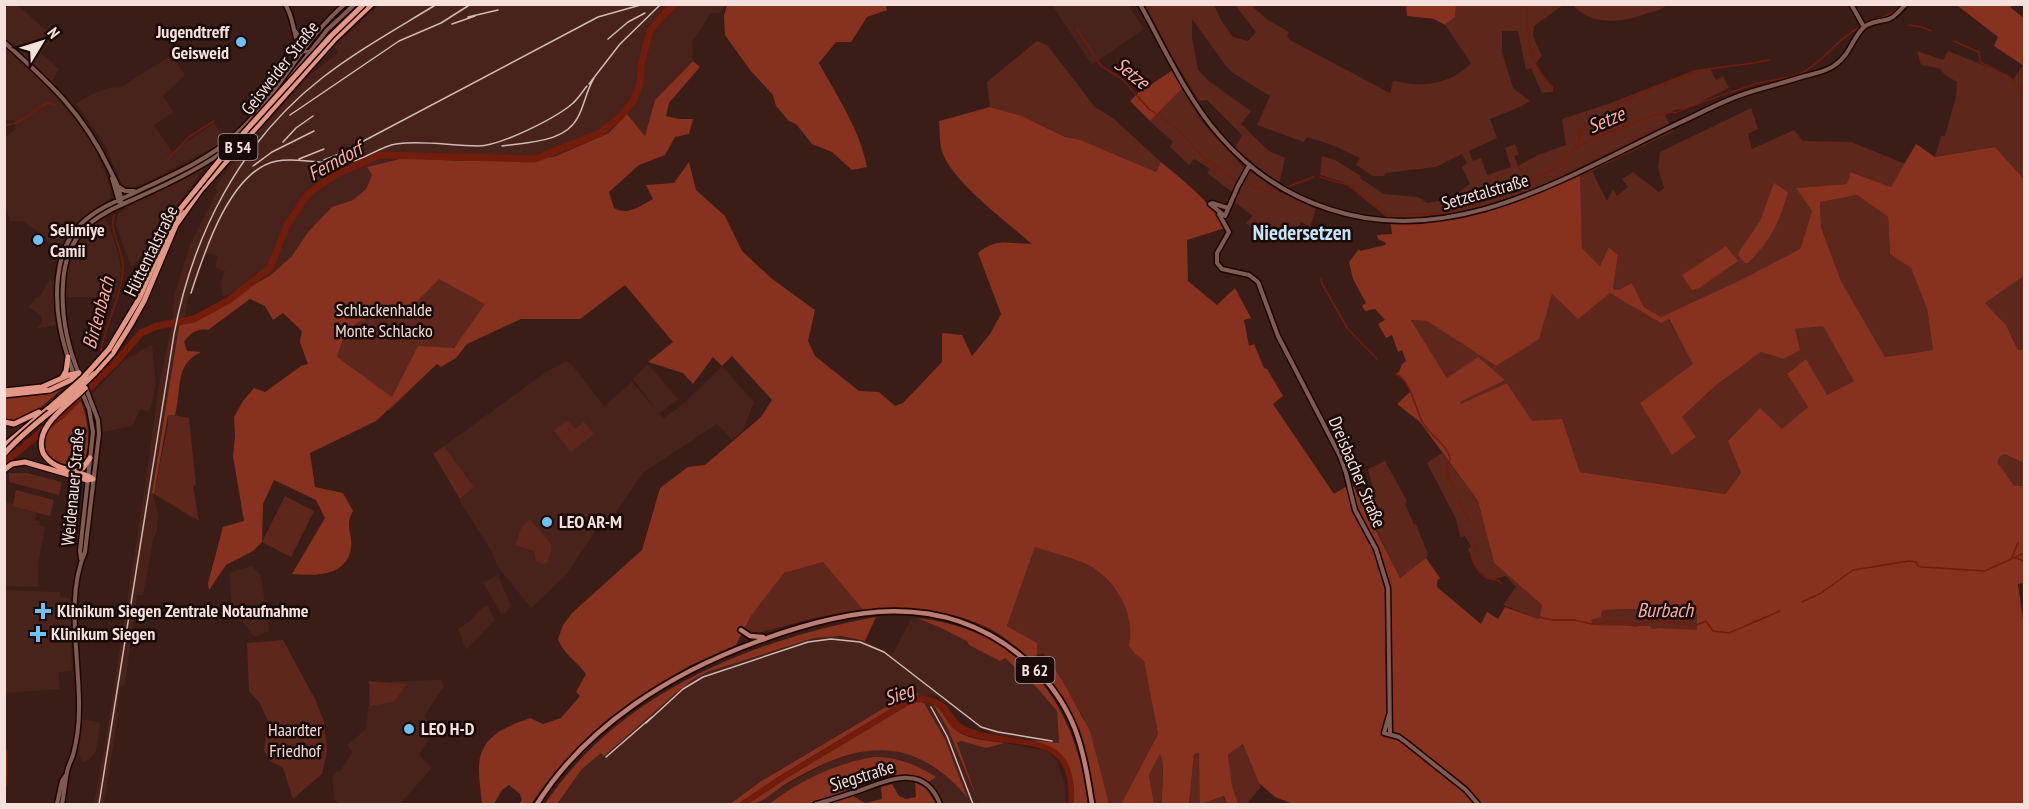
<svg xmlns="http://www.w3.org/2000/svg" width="2029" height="809" font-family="'PT Sans Narrow',sans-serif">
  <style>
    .built { fill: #47231b }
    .green { fill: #5d271c }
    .forest { fill: #87311f; fill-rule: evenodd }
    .water { fill: #721c0b }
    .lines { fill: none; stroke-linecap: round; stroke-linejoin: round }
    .stream { stroke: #721c0b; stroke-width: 1.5 }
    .river { stroke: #721c0b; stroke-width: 7 }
    .secondary-casing { stroke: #200603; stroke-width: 7 }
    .primary-casing { stroke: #200603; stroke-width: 8 }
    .highway-casing { stroke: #200603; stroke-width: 8 }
    .secondary { stroke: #7e5b53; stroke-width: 4 }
    .primary { stroke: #ba7f72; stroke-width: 4.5 }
    .highway { stroke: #e29786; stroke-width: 5 }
    .rail { stroke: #d0bab5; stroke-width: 1.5 }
    .highway-bridge-casing { stroke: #200603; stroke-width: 8; stroke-linecap: butt }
    .highway-bridge { stroke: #e29786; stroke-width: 5 }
    .poi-dot { fill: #6dc2f3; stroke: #180b08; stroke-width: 2 }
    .labels { text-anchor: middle; stroke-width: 5; stroke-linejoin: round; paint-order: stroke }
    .shield { fill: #180b08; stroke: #b3a09c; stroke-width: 1.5 }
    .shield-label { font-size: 16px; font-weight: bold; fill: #f5e0dc }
    .poi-label { font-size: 18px; font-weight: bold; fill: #f5e0dc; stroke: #180b08; text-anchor: start }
    .street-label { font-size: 18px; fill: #f5e0dc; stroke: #180b08 }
    .park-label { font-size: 18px; fill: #f3d9d2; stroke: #180b08 }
    .water-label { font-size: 20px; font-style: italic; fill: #faaf9e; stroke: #180b08 }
    .quarter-label { font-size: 21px; font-weight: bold; fill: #c6e4f6; stroke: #180b08 }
  </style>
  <rect width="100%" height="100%" fill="#3a1d16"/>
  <!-- built -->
  <path class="built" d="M4 5H17L54 37 41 53 59 69 48 89 72 113 90 137 111 187 110 199 78 221 57 250 36 230 22 221H10L5 204V138L15 129V121L5 120Z
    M379 5H727L719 13H711L692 42 693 61 655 100 645 137 627 114 610 133 554 157 462 161 404 158 367 167 372 175 366 189 353 200 332 207 308 232 292 256 271 275 223 297 221 282 225 271 215 267 218 256 204 252 188 299 185 316 180 318 152 493 158 513 157 531 153 540 143 596 137 595 125 684 120 687 117 712 118 714 104 804H94L104 751 144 493 158 391 173 317 174 296 190 245 217 191 215 187 254 136 312 73 338 53 335 46 336 44Z
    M1052 5H1128L1144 29 1092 65Z
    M172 55 185 75 163 96 174 112 154 125 172 152 214 123 224 136 223 140 217 146 143 184 129 189 122 185 104 143 76 104 92 94 109 88 121 87Z
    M206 165 168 218 155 245 131 267 116 225 118 214 128 208V205Z
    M105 219 110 227 119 257 121 271 115 299 103 290 98 297H66V278L73 250 90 227Z
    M50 279 54 283 56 325 36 329 42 322V316L28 307 37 297 39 298Z
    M152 345 156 381 151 408 147 411 140 410 132 426 102 432V425L92 394 124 360Z
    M566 361 572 365 604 406 632 382 659 413 633 379 648 364 678 399 659 414 664 418 682 405 722 366 754 402 743 431 732 440 717 424 643 473 612 518 595 531 566 575 531 608 497 566 492 552 459 500 474 487 444 446 545 373Z
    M4 502 38 510 35 520 40 521 39 525 45 527 38 565V587L5 586Z
    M252 566 261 576 269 631 254 637 232 606 229 573Z
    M498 575 511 606 502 616 483 582Z
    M5 590 60 592V597L70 598 72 671 59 672 60 689 5 693Z
    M488 605 495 620 466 650 458 629 470 621 482 608Z
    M917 618 941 628 967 641 969 645 1005 658 1036 687 1057 711 1059 743 996 735 981 729 939 697 927 694 948 729 978 804H943L929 782 935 777 925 770 902 760 874 757 847 763 833 768 799 785 769 804H757L785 785 833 760 862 752 877 750H892L918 758 945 775 966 795 945 739 917 692 906 695 760 782 730 804H557L582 769 601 752 604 755 692 680 707 672 814 638 828 636 865 641 892 655 911 619Z
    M441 680 444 686 424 717 436 728 419 755 432 768 400 804H340L334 800 332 778 337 771 339 772 353 752 347 745 366 729 369 700 393 681Z
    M82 719 100 723 96 751 90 759 83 762 79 756Z
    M961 741 986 748 1005 743 1047 751 1057 761 1065 784 1066 804H979L957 743Z"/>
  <!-- green -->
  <path class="green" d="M1145 5H1214L1222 22 1233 37 1248 41 1256 32 1235 5H1251L1268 20 1289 32 1287 36 1290 40 1390 93 1393 81C1400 81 1406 84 1413 84 1434 86 1457 79 1471 63L1445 25 1455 17 1456 5H1563L1534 26 1533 36 1542 56 1536 63 1544 79 1553 86V92L1542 93 1531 68 1526 70 1518 31H1502V52L1513 88 1530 101 1520 107 1490 119 1497 138 1469 151 1473 161 1481 158 1487 175 1511 167 1505 148 1515 144 1519 154 1514 156 1518 166 1538 155 1566 145 1562 119 1611 103 1695 70 1710 68 1716 80 1723 76 1729 88 1688 108 1675 110 1665 115 1674 131 1592 171 1607 201 1613 189 1617 196 1628 187 1622 179 1633 172 1659 192 1664 188 1658 168 1660 152 1751 108 1758 129 1748 134 1752 149 1794 130 1803 141 1851 142 1906 164 1891 187 1852 172 1848 184 1797 188 1812 211 1800 249 1741 281 1661 317 1644 307 1632 283 1618 290 1613 289 1618 255 1610 247 1600 266 1582 248 1579 176 1478 208 1445 216 1415 219 1388 218 1343 182 1320 175 1322 156 1335 160 1361 176 1360 178 1384 194 1418 197 1427 203 1449 199 1470 184 1462 167 1467 163 1462 154 1436 167 1385 173 1384 176H1373L1356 165 1360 158 1332 145 1307 137 1304 142 1257 125 1270 96 1233 73 1226 66 1192 19V37L1198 70 1210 82 1251 111 1241 124 1269 151 1285 158 1279 184 1235 148 1242 135 1207 100 1199 101 1173 58Z
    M1573 5H1667C1661 10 1653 12 1645 14 1622 23 1590 26 1573 5Z
    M1037 41 1047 45 1095 107 1113 118 1161 162 1156 172 1081 140 1065 137 1022 116 990 107 987 82Z
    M1917 51 1943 60 1948 51 2008 75 2013 80 2023 65 2024 66V179L1995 147 1935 157 1941 136H1945L1956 96 1957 82 1945 75 1940 69 1921 65Z
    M1182 89 1203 123 1245 169 1232 192 1207 173 1210 169 1194 159 1189 165 1170 147 1173 142 1150 121Z
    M1250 171 1280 192 1316 209 1310 227 1301 222 1292 238 1288 236 1289 232 1284 228 1279 236 1270 231 1272 228 1270 226 1267 231 1257 226 1251 227 1246 223 1253 216 1233 201Z
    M1857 195 1888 217 1890 254 1911 268 1927 309 1933 350 1885 357 1841 281 1821 227 1820 202Z
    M386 237 519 295 480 321 389 411 308 364 300 342 302 326Z
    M2024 276V349L2018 350 2006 325 1985 303Z
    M1610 292 1661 323 1668 319 1694 364 1682 417 1714 387 1761 352 1783 359 1795 329 1823 325 1854 381 1827 395 1787 374 1808 407C1777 433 1749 461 1725 494L1580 472 1562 420 1532 422 1507 383 1461 405 1460 402 1505 379 1447 378 1411 320 1427 321 1496 366 1552 294Z
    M168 414 189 418 196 485 193 486 199 521 154 494 168 424Z
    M567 420 575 429 584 422 594 434 571 452 554 431Z
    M444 446 474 487 460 499 433 454Z
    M1442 453 1478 501 1494 563 1542 605 1539 619 1503 605 1516 587 1506 576 1491 580 1476 568 1468 549 1471 547 1465 536 1460 537 1456 519 1427 463Z
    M2004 454 2024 463V486L2014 487C2007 478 1997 469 1999 458Z
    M1385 461 1407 501 1405 503 1414 525 1416 524 1428 554 1426 558 1400 578 1357 491 1372 485 1368 469Z
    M9 473H27L62 482 59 495 9 482Z
    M16 490 54 500 50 516 13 506Z
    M285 496 314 511 291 557 262 542Z
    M530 519 551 544V552L547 563 543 564 536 561 534 551 515 545 522 526Z
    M1035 547C1052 552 1072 557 1088 565 1107 575 1128 601 1131 623 1132 631 1131 638 1129 646L1135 654 1144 661 1158 734 1121 804H1109L1083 716 1043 653 1037 655V643L1007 626Z
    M823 562 863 610 814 618 755 634 745 628 751 616 784 573Z
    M1661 608 1697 612V631L1659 628 1651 629 1650 626 1594 625 1591 620 1601 617 1602 610Z
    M283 640 315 699 324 722 327 751 322 774 293 799 283 768 269 760 264 750 268 721 259 702 249 691 247 643Z
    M369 681 407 684 394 702 370 706Z
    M1244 744 1261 787 1248 802 1250 804H1238C1230 789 1230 770 1228 753Z
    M1199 753 1227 804H1189L1194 754Z
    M1160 754C1166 766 1161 789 1162 804H1154L1149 775Z"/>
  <!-- forest -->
  <path class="forest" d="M727 5H886L887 10 867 17 851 42H836L819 63C837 96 860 130 867 167L852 170 832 152 812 144 796 124 789 121 776 106 773 95 750 70 725 35 724 16Z
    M1406 5H1456L1455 17 1445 25 1434 19 1407 16Z
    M1949 5H2012L2010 7 2024 18V66L1994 46 1998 37 1958 6Z
    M693 61 700 67 669 103 666 116 679 119H693L689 134 675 137 665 155 639 165 609 192 614 208C628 216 640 206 653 199L646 185 674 183 689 162 696 190 725 216 742 251 771 278 815 310 808 341 815 356 859 391 879 392 895 406 903 403 942 362V333L962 335 972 356 990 334 1001 314 978 253C997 237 1010 244 1032 244 1008 223 954 183 943 154 939 145 940 131 939 121L990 107 1022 116 1065 137 1081 140 1156 172 1161 162C1185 182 1210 201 1225 228L1187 240 1188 281 1217 305 1235 288 1251 318 1244 320 1249 346 1254 344 1264 368 1267 369 1283 396 1273 404 1334 494 1352 483 1400 578 1426 558 1440 578 1437 581V587L1481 624 1487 612 1498 619 1505 607 1539 619 1542 605 1494 563 1478 501 1420 422 1397 404 1410 392 1406 383 1396 373 1399 372 1402 364 1406 361 1402 350 1398 352 1392 335 1386 338 1378 324 1385 320 1375 309 1365 311 1362 306 1366 303 1353 279 1349 262 1359 249 1360 251 1385 245 1386 243 1378 239 1377 235 1392 234 1391 226 1388 218C1457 221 1515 196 1580 176L1582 248 1600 266 1609 247 1618 255 1613 289 1618 290 1632 283 1644 307 1661 317 1741 280 1800 249 1812 211 1796 188 1847 184 1851 172 1891 187 1916 144 1935 157 1995 147 2024 179V276L1985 303 2006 325 2018 350 2024 349V463L2004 454 1999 458 1998 463 2014 486H2024V583L2018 584 2024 626V804H1293L1275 797 1259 783 1243 744 1228 754 1232 786 1238 804H1227L1224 796 1200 804 1199 753 1194 754 1189 804H1162C1161 790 1166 765 1160 754L1149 775 1154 804H1121L1158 734 1144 661 1135 654 1129 646C1136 614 1116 580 1088 565 1072 557 1052 553 1035 547L1007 626 1037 643V655L1031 659C1017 648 1002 634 986 627 946 608 906 607 863 610L823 562 784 573 751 616 736 645 689 666 647 692 594 732 569 757 544 786 531 804H519L522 800 520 794 509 785 502 790 494 804H482C481 793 479 782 479 771 478 737 503 728 530 718L543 724 561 718 580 696 576 692 586 674C577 661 564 655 558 639L563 625 572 613 642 550 660 488 688 467 705 465 761 417 772 400 732 356 722 366 713 357 693 384 683 373 648 362 673 342 625 285 580 319H521L467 344 456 358 441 367 437 364 376 421 310 453 315 487 343 493 353 511C344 527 353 533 351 548 347 577 314 576 292 574L325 518 316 500 274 480 263 504 262 542 253 551 226 565 209 590 208 583 223 527 244 521 233 456 235 436 234 417 243 401 254 388 265 392 301 366 308 364 300 342 302 331 283 313 273 320 265 306 250 299 208 330C196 328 190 334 184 342L187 351 201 352C174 364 182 390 175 415H168L154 494 152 493 179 326 271 275 292 256 308 232 332 207 353 200 366 189 372 175 367 167 404 158 462 161 554 157 609 133 627 114 645 136 655 100ZM1857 195 1888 217 1890 254 1911 268 1927 309 1933 350 1885 357 1841 281 1821 227 1820 202ZM439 279 485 304 454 348 418 346 392 397 337 357C343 336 350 322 373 316 381 313 393 316 402 317ZM1610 293 1661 323 1669 319 1693 364 1640 403 1672 455 1696 437 1682 417 1714 387 1761 352 1783 359 1800 350 1795 329 1823 326 1854 381 1827 395 1806 359 1787 374 1808 407 1782 429 1760 408 1728 441 1741 473 1725 494 1580 472 1562 419 1532 421 1507 383 1461 404 1460 402 1505 380 1478 357 1447 378 1411 320 1427 321 1496 366 1539 339 1552 294 1578 319ZM1661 608 1697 613V630L1659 628 1652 629 1650 626 1594 625 1591 620 1601 617 1602 610Z
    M1173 70 1182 89 1150 121 1130 101 1138 93Z
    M1774 183 1788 192C1779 223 1771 240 1748 263H1745L1738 255 1739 252 1760 221Z
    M1726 246 1738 261 1699 288 1692 290 1682 275Z
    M64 387C50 399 25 426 5 419V397L41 395Z
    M80 399C88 416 95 458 76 469 65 468 54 465 48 455 33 433 65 412 80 399Z
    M876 617 865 641 841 636 814 638 707 672 692 680 676 693 604 756 601 753 582 769 557 804H545C618 694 750 640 876 617Z
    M917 618C1022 629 1077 704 1088 804H1074C1075 770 1065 750 1031 740L1059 743 1057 711 1036 687 1005 658 1000 661 969 645 967 641 941 628Z
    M1041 658H1047L1062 680 1090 731 1109 804H1095L1089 764 1077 726 1038 665Z
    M917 692 919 695 907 699 892 708 778 777 738 804H730L760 782 906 695Z
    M919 701 924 703 945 739 967 797C910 731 855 743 787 783 774 791 763 804 748 804L793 774 910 704Z
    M933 704C943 710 947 721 955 729 966 740 991 741 1005 743L986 748 961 741 957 743 979 804 948 729Z
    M874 757C898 757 915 764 936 777L929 782C894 759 842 798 806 804 794 807 780 805 769 804 800 781 835 763 874 757Z
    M915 782 926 788 936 804H826L853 796 865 803 882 799 881 787 892 784 899 796 906 799 916 797Z"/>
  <!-- water -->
  <path class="water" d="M919 695C928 697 938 698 945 704 953 712 956 723 967 727 1018 749 1078 722 1074 804H1068C1074 725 1010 754 961 733 940 724 945 693 910 704L793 774 748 804H738L778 777 892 708 907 699Z"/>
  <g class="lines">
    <!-- stream -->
    <path class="stream" d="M1527 4C1528 39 1527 61 1552 87
      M1909 25 1922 27 1931 31
      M1077 29 1101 66 1122 79 1149 109 1175 127 1206 160C1212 162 1226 174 1233 179
      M1954 41 1976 51 1979 52 1980 62 2008 76 2024 92
      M4 125C24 125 32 109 48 103L55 105
      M1575 147 1579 141 1581 128 1616 109 1618 103C1648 91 1678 75 1710 69 1730 65 1749 65 1769 60
      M167 160 189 137 214 121
      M1320 177 1348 185 1389 215 1440 213 1476 204 1490 197 1524 188 1535 177 1554 169 1574 149 1592 139 1654 115 1673 112 1675 113C1700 102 1726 94 1752 85 1767 80 1782 80 1797 75 1820 66 1834 42 1855 30 1871 20 1889 18 1903 4
      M1243 183 1268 191 1274 190
      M1287 187 1314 177
      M1321 278 1322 284 1348 329 1377 359
      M100 356C104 325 124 293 123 265 122 248 109 232 114 215
      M1396 374C1411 380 1415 409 1423 423 1430 436 1449 445 1450 460L1446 466 1448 476 1455 489
      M95 383 98 372
      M1458 500 1469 520 1466 522
      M1475 544 1476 547
      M1471 557C1474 565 1481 577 1490 579 1497 580 1497 579 1502 584
      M2012 557 2018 543
      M2014 557 2024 561
      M1802 602 1821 593 1853 570 1909 561 1916 562 1918 566 1922 567 1985 571 2024 553
      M1540 617 1552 620H1574L1592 624 1619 621 1635 626 1655 620 1674 622 1677 625 1685 623 1692 627 1706 621 1713 631 1729 633 1780 611"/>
    <!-- river -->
    <path class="river" d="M4 463 64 413 116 362 141 333 157 326 194 319 229 300 270 268 287 225 308 194 336 174 380 155 535 159 600 133 620 117 633 101 640 84 641 65 650 31 662 16 675 4
      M4 752V783"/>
    <!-- secondary casing -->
    <g class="secondary-casing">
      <path id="secondary" d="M285 4C295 19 292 36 302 51L309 52
        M1140 4C1163 46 1188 100 1219 135 1249 170 1286 195 1329 209 1454 251 1571 174 1679 123 1701 113 1724 100 1747 93 1766 87 1786 82 1805 76 1815 73 1826 72 1835 65 1850 55 1852 39 1863 28 1870 21 1880 22 1889 19 1895 17 1901 9 1906 4
        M1851 4 1864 27
        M294 30 306 46
        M4 42C51 84 83 113 110 170 116 182 122 192 121 205
        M289 79 327 30 355 4
        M112 178 119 202
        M119 187 125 191H134
        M1212 203 1228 208
        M1210 204 1225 216 1238 186 1249 166
        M1220 212 1219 214 1229 232 1217 253V263L1222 269 1249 275 1258 282 1278 336 1340 456 1346 473 1355 510 1376 549 1388 588 1390 734
        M79 374C67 345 61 315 63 284 64 263 71 241 87 226 102 212 124 204 143 195 172 182 201 168 227 149
        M74 375C62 343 54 311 58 277 60 258 67 238 81 224 95 210 114 202 132 194 167 177 205 162 234 136 278 97 300 42 345 4
        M81 390 89 409 93 432 80 551 81 559
        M1389 715 1384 733 1399 737 1407 743 1466 790 1478 804
        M57 804 62 781 66 775
        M62 804C64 794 65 783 67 772 68 766 71 761 73 755 77 740 79 724 79 709 80 660 65 597 85 552L99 434 98 420 85 386
        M816 804C831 800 846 795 861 790 891 779 925 764 940 804"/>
    </g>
    <!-- primary casing -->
    <g class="primary-casing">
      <path id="primary" d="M741 630 750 636 763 637
        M537 804C586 726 671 673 756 642 847 608 941 589 1022 657 1045 676 1064 701 1075 729 1084 753 1088 779 1092 804"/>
    </g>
    <!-- highway casing -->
    <g class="highway-casing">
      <path id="highway" d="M109 349 139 299 167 234 181 208
        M94 374 113 353 130 326 144 301 176 225 200 191 334 40 372 4
        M62 378 66 371 68 357
        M4 391 42 387 69 375 79 373
        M4 395 50 390 71 380 79 373
        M4 422 14 424 39 412
        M4 446 49 408
        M43 453C54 472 76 468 93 479
        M4 470 12 464 25 462 87 480 93 479
        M75 471 83 468 90 458"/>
    </g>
    <!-- secondary -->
    <use href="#secondary" class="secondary"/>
    <!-- primary -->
    <use href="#primary" class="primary"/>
    <!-- highway -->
    <use href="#highway" class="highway"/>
    <!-- rail -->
    <path class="rail" d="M468 17 498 10
      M452 24 475 16
      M608 39 628 22 645 13
      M589 84 620 44 661 4
      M290 115 399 41 441 23 471 4
      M283 142 296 128 313 116
      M502 146C527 142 565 143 578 117 585 104 586 91 594 78
      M299 159 324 149
      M324 160 339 154 598 17 644 4
      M253 166 272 152 314 131
      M191 293C204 253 230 170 277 161 299 157 323 165 345 163 364 161 378 147 396 144 423 140 451 146 478 146 500 146 554 119 572 104 578 99 582 92 587 86
      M931 707 947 736 973 804
      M646 723 683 689 703 677 808 642 831 639 860 642 884 652 981 727 998 732 1052 741
      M606 757 652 717
      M99 804 174 334C193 234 240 142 322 78 358 50 398 28 437 4"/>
    <!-- highway-bridge casing -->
    <g class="highway-bridge-casing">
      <path id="highway-bridge" d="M181 208 223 156 331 36 364 4
        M49 408 83 378 109 349
        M43 453C33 426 69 405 85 388
        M4 454C31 423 66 403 94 374"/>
    </g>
    <!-- highway-bridge -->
    <use href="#highway-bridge" class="highway-bridge"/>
  </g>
  <!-- markers -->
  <g class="poi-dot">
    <circle cx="241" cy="42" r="6"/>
    <circle cx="38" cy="240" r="6"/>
    <circle cx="547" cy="522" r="6"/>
    <path d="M40 602h6v6h6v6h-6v6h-6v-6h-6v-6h6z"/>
    <path d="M35 625h6v6h6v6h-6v6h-6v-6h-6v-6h6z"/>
    <circle cx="409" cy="729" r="6"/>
  </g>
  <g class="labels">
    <!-- shield labels -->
    <g class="shield">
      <rect x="218.5" y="134" width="39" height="26" rx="4.5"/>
      <rect x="1015.5" y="657" width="39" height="26" rx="4.5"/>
    </g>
    <g class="shield-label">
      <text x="238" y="153">B 54</text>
      <text x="1035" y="676">B 62</text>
    </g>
    <!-- poi labels -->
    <g class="poi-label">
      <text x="229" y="38" text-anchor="end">Jugendtreff<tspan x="229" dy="21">Geisweid</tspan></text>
      <text x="50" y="236">Selimiye<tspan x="50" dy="21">Camii</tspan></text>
      <text x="559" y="528">LEO AR-M</text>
      <text x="57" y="617">Klinikum Siegen Zentrale Notaufnahme</text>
      <text x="51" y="640">Klinikum Siegen</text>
      <text x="421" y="735">LEO H-D</text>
    </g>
    <!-- street labels -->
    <g class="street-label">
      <text transform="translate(280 68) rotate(-52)" y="6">Geisweider Straße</text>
      <text transform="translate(1485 192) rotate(-16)" y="6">Setzetalstraße</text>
      <text transform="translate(151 251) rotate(-64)" y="6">Hüttentalstraße</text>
      <text transform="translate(1357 472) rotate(67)" y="6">Dreisbacher Straße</text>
      <text transform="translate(73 487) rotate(-85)" y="6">Weidenauer Straße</text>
      <text transform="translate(862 776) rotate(-17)" y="6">Siegstraße</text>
    </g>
    <!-- park labels -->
    <g class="park-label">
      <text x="384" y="316">Schlackenhalde<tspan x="384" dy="21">Monte Schlacko</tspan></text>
      <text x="295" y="736">Haardter<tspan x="295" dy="21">Friedhof</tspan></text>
    </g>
    <!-- water labels -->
    <g class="water-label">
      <text transform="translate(1132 73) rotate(39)" y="7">Setze</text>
      <text transform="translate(1606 120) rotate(-23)" y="7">Setze</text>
      <text transform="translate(335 161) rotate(-29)" y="7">Ferndorf</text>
      <text transform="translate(98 313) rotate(-75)" y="7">Birlenbach</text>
      <text x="1665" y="617">Burbach</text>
      <text transform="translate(899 694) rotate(-20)" y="7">Sieg</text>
    </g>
    <!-- quarter labels -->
    <g class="quarter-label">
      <text x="1302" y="240">Niedersetzen</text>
    </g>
  </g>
  <!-- border -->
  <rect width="2029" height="809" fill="none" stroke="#f5e0dc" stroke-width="12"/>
  <!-- north arrow -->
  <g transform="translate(42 42) rotate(52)" stroke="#180b08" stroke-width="4.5" paint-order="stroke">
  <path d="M0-4.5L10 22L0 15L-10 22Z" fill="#f5e0dc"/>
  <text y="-9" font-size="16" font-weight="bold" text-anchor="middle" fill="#f5e0dc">N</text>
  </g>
</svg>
